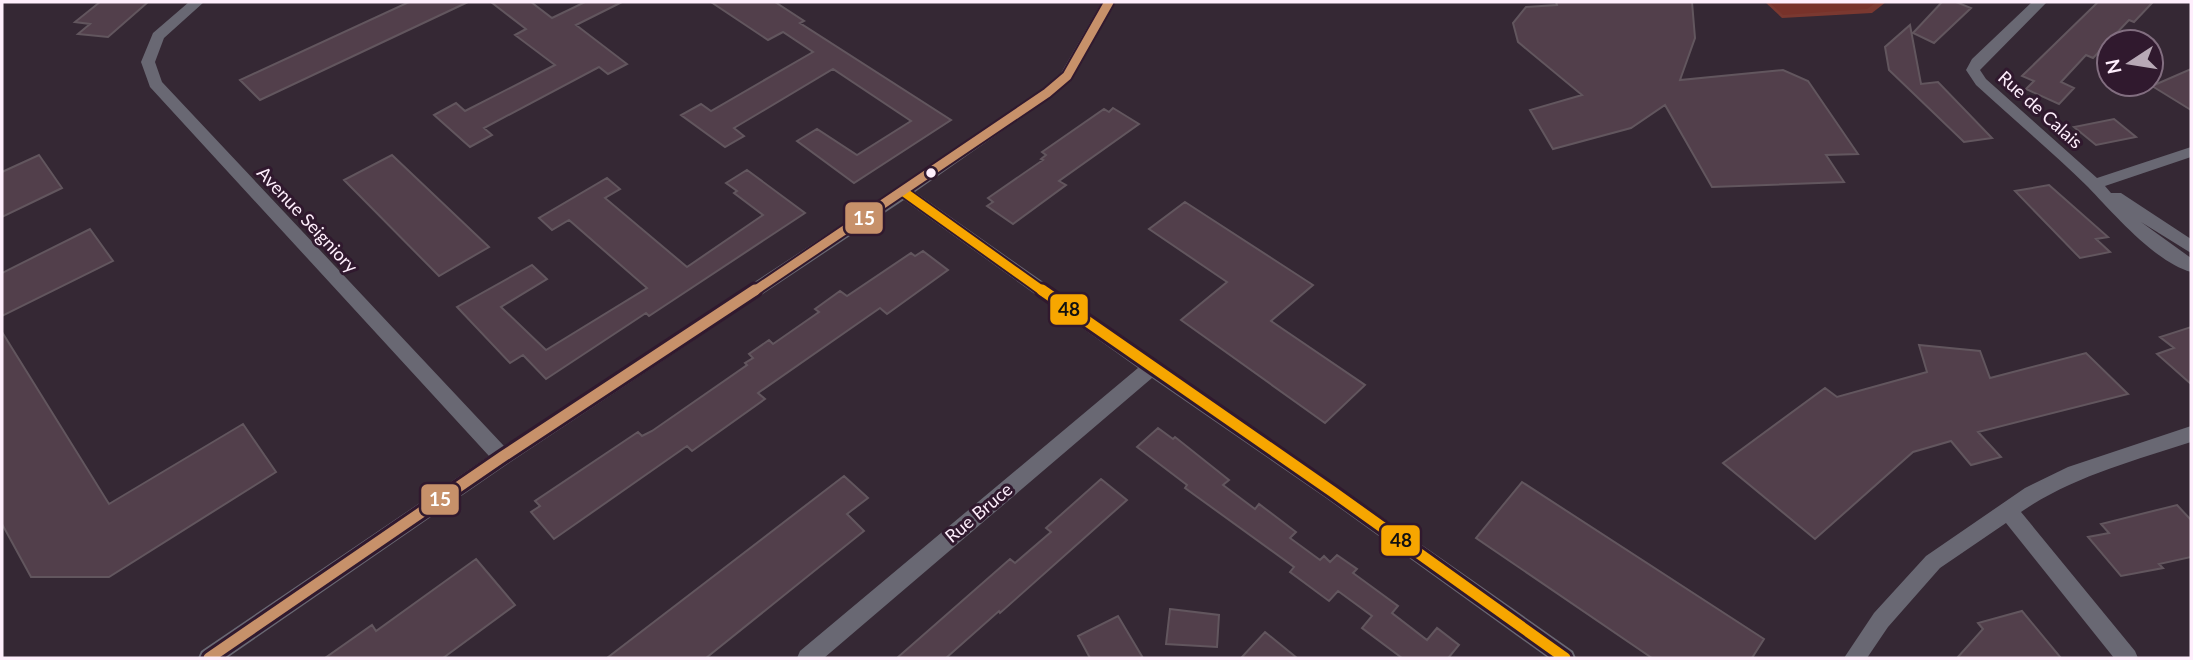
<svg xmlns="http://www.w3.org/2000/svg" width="2193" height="660" font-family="Lato,sans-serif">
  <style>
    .green { fill: #7a3830 }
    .forest { fill: #78322a }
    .building { fill: #523f4b; stroke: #62565e; stroke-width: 2 }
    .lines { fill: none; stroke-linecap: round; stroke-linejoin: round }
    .street { fill: #696873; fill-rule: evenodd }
    .bus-1-far1-casing { stroke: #30192e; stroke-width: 13 }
    .bus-1-casing { stroke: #30192e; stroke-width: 17 }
    .bus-2-far1-casing { stroke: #30192e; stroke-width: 13 }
    .bus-2-casing { stroke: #30192e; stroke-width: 17 }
    .bus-1-far1 { stroke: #f7a600; stroke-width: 9 }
    .bus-1 { stroke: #f7a600; stroke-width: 11 }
    .bus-2-far1 { stroke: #c7916a; stroke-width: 9 }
    .bus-2 { stroke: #c7916a; stroke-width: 11 }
    .bus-dot { fill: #feeefc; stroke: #30192e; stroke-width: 2.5 }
    .labels { text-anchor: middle; stroke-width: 6; stroke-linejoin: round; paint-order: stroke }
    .street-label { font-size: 18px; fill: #feeefc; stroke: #30192e }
    .line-badge { stroke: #30192e; stroke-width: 2.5 }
    .badge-label { font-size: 19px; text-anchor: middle; font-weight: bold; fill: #fff }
    .pale-badge-label { font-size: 19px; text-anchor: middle; font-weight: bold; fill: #111 }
  </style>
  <rect width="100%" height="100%" fill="#352834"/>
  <!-- green -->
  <path class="green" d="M1765 2H1886L1872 13 1782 18Z"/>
  <!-- forest -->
  <path class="forest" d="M1769 2H1877L1867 9 1783 15Z"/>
  <!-- building -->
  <path class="building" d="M100 2H148L108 37 78 34 90 24 75 22Z
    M409 2H468L260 100 240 80Z
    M491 2H531L552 18 585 2H622L576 25 627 64 608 74 599 67 484 128 492 135 470 147 434 115 456 103 465 111 555 65 515 35 526 29Z
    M711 2H775L804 21 800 23 951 120 854 183 797 141 817 129 857 155 911 121 833 69 734 128 744 136 725 147 681 115 701 104 711 111 813 52 783 32 768 40Z
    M1556 2H1692L1695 38 1680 80 1783 70 1808 81 1858 154 1826 155 1844 182 1712 187 1665 105 1631 128 1553 149 1530 110 1582 95 1518 42 1513 23 1526 7 1557 5Z
    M1942 2H1956L1971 8 1934 43 1913 33Z
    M2098 2H2153L2134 22 2129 20 2093 58 2086 55 2061 82 2074 88 2059 104 2026 89 2034 81 2022 76Z
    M1910 25 1921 84 1938 82 1992 138 1964 142 1889 70 1885 47Z
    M2191 69V110L2152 86Z
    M1113 108 1139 124 1059 181 1066 185 1013 224 987 206 993 202 988 198 1043 160 1041 159 1046 155 1042 152 1104 109 1109 112Z
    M2114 119 2136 137 2096 145 2074 127Z
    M39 155 62 188 2 217V172Z
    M392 155 489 247 439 276 344 180Z
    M747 170 805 213 649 316 646 313 546 379 523 355 510 363 457 307 532 265 547 279 501 307 546 350 647 288 569 220 552 230 539 218 607 178 620 189 605 198 687 267 763 215 734 193 737 191 726 183Z
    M2049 185 2108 237 2096 239 2110 252 2080 258 2015 191Z
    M1185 202 1313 285 1271 321 1365 385 1325 423 1181 320 1227 282 1149 229Z
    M90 229 113 261 2 316V273Z
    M923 251 948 270 887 314 880 308 758 393 765 399 692 451 687 446 554 539 531 512 540 506 535 501 638 432 642 436 652 431 747 365 745 363 753 358 749 354 769 340 773 344 819 312 815 309 840 291 847 296 911 253 915 256Z
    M2191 327V384L2157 354 2174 348 2160 337Z
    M2 332 109 504 243 424 276 472 109 577H31L2 524Z
    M1919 345 1980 351 1990 378 2086 353 2128 394 1978 432 2001 457 1971 465 1951 441 1913 452 1815 539 1723 463 1825 388 1837 397 1927 372Z
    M1158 428 1173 439 1175 437 1229 480 1223 485 1255 509 1259 504 1296 532 1290 538 1320 560 1324 556 1330 562 1337 555 1357 569 1353 573 1398 606 1392 613 1427 640 1437 628 1459 645 1449 657 1451 658H1402L1362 628 1372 616 1338 591 1329 601 1290 572 1294 567 1185 488 1187 485 1137 447Z
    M844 476 868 498 847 514 864 531 706 658H607Z
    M1101 479 1127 500 1000 613 999 611 946 658H897L1010 559 1015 563 1051 532 1046 528Z
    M1522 482 1764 639 1752 658H1652L1476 538Z
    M2177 505 2191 520V557L2159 564 2163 568 2121 576 2088 537 2109 533 2101 524Z
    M476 559 515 605 443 658H325L372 625 376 631Z
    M1170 609 1219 615 1217 647 1166 644Z
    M2022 611 2061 658H1957L1983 629 1978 623Z
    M1118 616 1143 658H1090L1078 636Z
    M1265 632 1297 658H1241Z"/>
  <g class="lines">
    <!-- street -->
    <path class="street" d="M189 2H204L164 38 155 62 162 82 504 446 898 188 1042 90 1061 73 1102 2H1116L1072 79 1052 96 915 192C1133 346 1354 496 1573 651L1576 658H1548L1326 498 1152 378 824 658H797L800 651 1138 368 904 200 509 463 227 658H198L201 651 489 456 150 87 141 62 153 33Z
      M2032 2H2047L1980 70 1986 79 2097 178 2191 147V157L2105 186 2111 193H2121L2191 239V253L2141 222 2191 258V272C2155 262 2113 213 2088 187 2052 152 2013 119 1976 85L1966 70 1972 59Z
      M2191 426V442C2133 461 2072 477 2021 512L2135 651 2138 658H2114L2006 523 1940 568 1888 627 1867 658H1844L1874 613 1926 556 2025 488 2068 467Z"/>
    <!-- bus-1-far1 casing -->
    <g class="bus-1-far1-casing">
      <path id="bus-1-far1" d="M904 192 1044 292"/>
    </g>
    <!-- bus-1 casing -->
    <g class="bus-1-casing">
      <path id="bus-1" d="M1042 290 1333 492 1565 658"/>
    </g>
    <!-- bus-2-far1 casing -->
    <g class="bus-2-far1-casing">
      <path id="bus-2-far1" d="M753 292 1047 93 1067 76 1109 2"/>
    </g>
    <!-- bus-2 casing -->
    <g class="bus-2-casing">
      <path id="bus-2" d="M209 658 502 457 755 290"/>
    </g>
    <!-- bus-1-far1 -->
    <use href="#bus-1-far1" class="bus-1-far1"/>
    <!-- bus-1 -->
    <use href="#bus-1" class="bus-1"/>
    <!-- bus-2-far1 -->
    <use href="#bus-2-far1" class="bus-2-far1"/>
    <!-- bus-2 -->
    <use href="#bus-2" class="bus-2"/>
  </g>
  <!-- markers -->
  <circle class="bus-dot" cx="931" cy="173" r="6"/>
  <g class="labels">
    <!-- street labels -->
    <g class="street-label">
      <text transform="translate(2040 110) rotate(42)" y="6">Rue de Calais</text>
      <text transform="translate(307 220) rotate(47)" y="6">Avenue Seigniory</text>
      <text transform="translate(979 513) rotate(-40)" y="6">Rue Bruce</text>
    </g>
  </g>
  <g class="line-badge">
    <rect x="844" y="201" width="40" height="34" rx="7" fill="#c7916a"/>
    <rect x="1049" y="293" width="40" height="33" rx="7" fill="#f7a600"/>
    <rect x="420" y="483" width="40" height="33" rx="7" fill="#c7916a"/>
    <rect x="1380" y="524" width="41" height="33" rx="7" fill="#f7a600"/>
  </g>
  <g class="badge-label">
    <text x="864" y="225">15</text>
    <text x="440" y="506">15</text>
  </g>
  <g class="pale-badge-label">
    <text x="1069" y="316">48</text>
    <text x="1401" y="547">48</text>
  </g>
  <!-- border -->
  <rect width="2193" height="660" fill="none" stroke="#feeefc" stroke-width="7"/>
  <!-- north arrow -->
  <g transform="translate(2130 63) rotate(258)"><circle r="33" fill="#30192e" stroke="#826e80" stroke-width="2"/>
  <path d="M0-5L12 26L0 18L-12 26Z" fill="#b8a9b6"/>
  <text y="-10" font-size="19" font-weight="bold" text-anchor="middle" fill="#feeefc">N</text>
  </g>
</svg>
